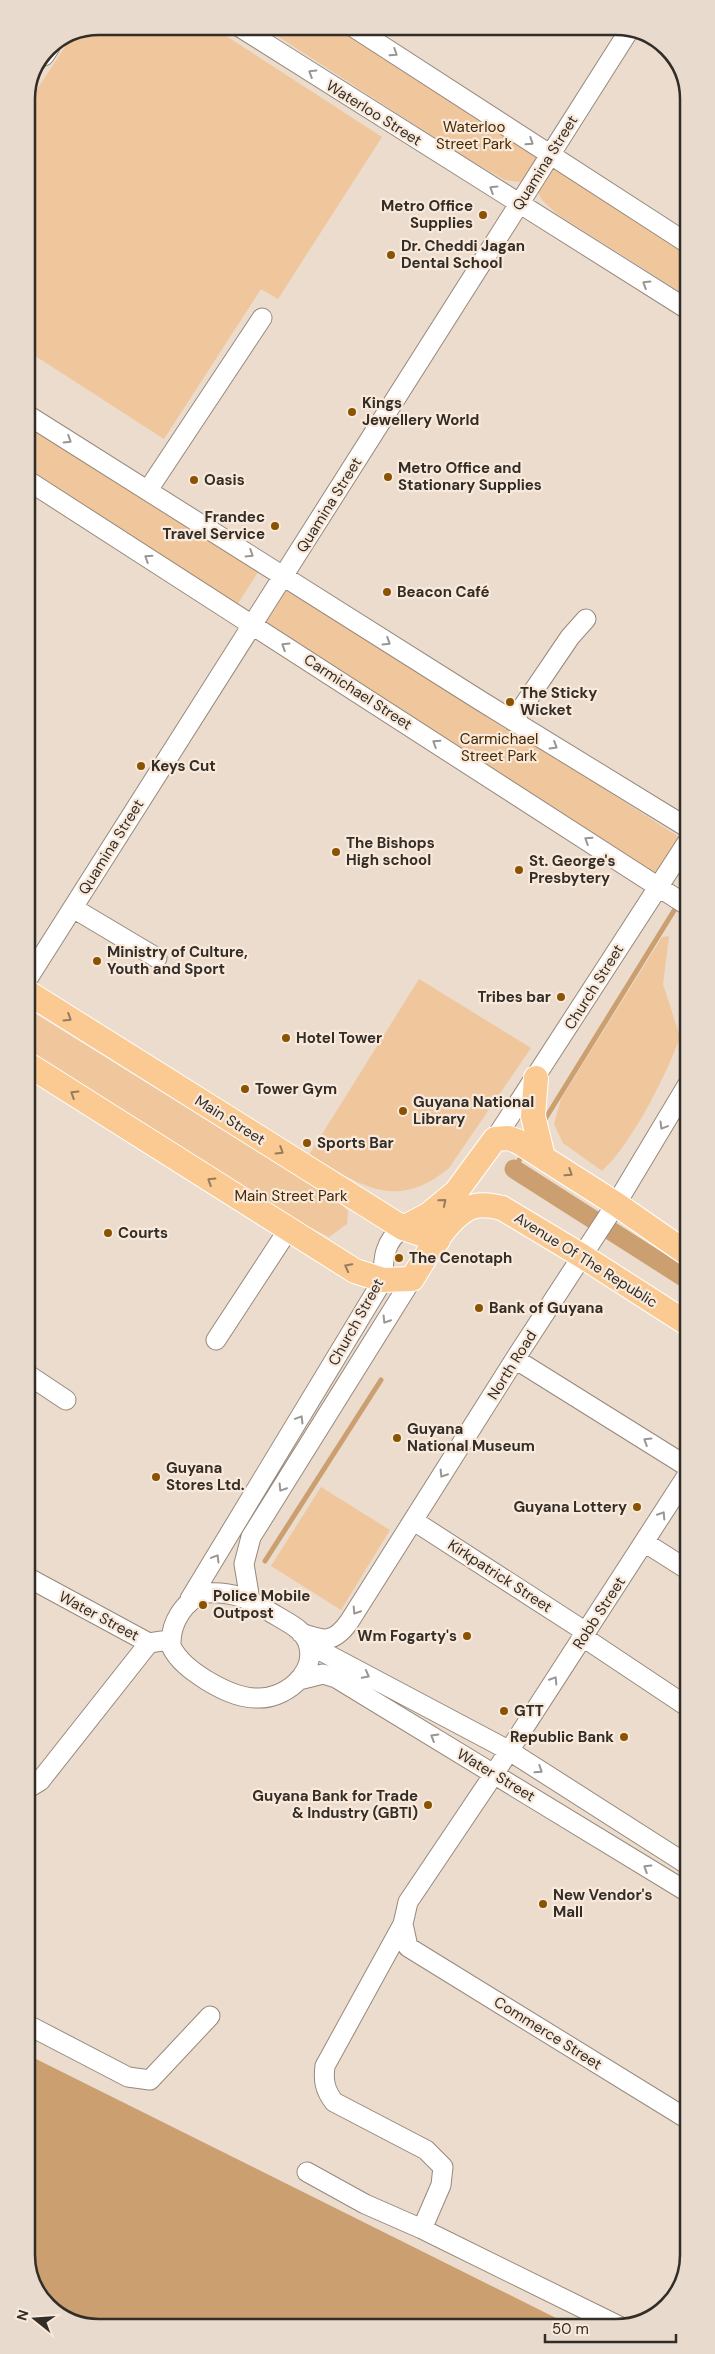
<svg xmlns="http://www.w3.org/2000/svg" width="715" height="2354" font-family="'DM Sans',sans-serif">
  <style>
    .green { fill: #f0c69c }
    .water { fill: #cc9f70 }
    .lines { fill: none; stroke-linecap: round; stroke-linejoin: round }
    .stream { stroke: #cc9f70; stroke-width: 5 }
    .canal { stroke: #cc9f70; stroke-width: 19 }
    .minor-casing { stroke: #97897b; stroke-width: 21 }
    .major-casing { stroke: #fff; stroke-width: 26 }
    .minor { stroke: #fff; stroke-width: 19 }
    .major { stroke: #faca92; stroke-width: 24 }
    .oneway { stroke: #999693 }
    .oneway2 { stroke: #967c5c }
    .poi-dot { fill: #895303; stroke: #f8e9da; stroke-width: 2 }
    .labels { text-anchor: middle; stroke-width: 4.5; stroke-linejoin: round; paint-order: stroke }
    .street-label { font-size: 15px; fill: #332d27; stroke: #f8e9da }
    .park-label { font-size: 15px; fill: #462801; stroke: #f8e9da }
    .poi-label { font-size: 15px; font-weight: bold; fill: #332d27; stroke: #f8e9da; text-anchor: start }
    .rim { fill: none; stroke: #332d27; stroke-width: 2.5 }
  </style>
  <rect width="100%" height="100%" fill="#ebdccd"/>
  <!-- green -->
  <path class="green" d="M100 26H211L382 137 278 299 261 289 164 439 26 350V106L70 39Z
    M262 26 342 27 535 149 536 159 520 182 505 180 463 156Z
    M557 169 687 248V296L557 214 542 200 537 190 546 173Z
    M26 424 258 572 237 605 27 471Z
    M288 585 679 837 655 875 264 623Z
    M669 936 663 984 680 1037C667 1074 631 1145 602 1171L563 1143 554 1124 561 1099 662 937Z
    M419 979 531 1048 449 1168C395 1213 360 1184 309 1155Z
    M34 1013 340 1203 348 1211 347 1224 329 1237 279 1212 27 1050V1019Z
    M321 1487 390 1530 341 1610 271 1566Z"/>
  <!-- water -->
  <path class="water" d="M28 2055 572 2326 94 2328 51 2310 28 2269Z"/>
  <g class="lines">
    <!-- stream -->
    <path class="stream" d="M542 1124 688 888
      M514 1169 524 1152
      M265 1561 381 1380"/>
    <!-- canal -->
    <path class="canal" d="M514 1169 688 1280"/>
    <!-- minor casing -->
    <g class="minor-casing">
      <path id="minor" d="M238 26 687 309
        M353 27 687 243
        M44 56 50 47
        M26 414 481 701 688 828
        M27 480 688 906
        M148 490 262 318
        M513 721 570 637 586 619
        M73 908 157 958
        M27 980 630 29
        M495 1139 688 841
        M216 1340 288 1230
        M515 1359 688 1467
        M27 1374 66 1400
        M688 1474 494 1774 408 1902 403 1924 408 1947 689 2120
        M414 1521 586 1632
        M644 1542 688 1570
        M27 1577 149 1643 162 1641
        M206 1593C237 1591 251 1601 277 1616 288 1623 303 1629 308 1643 318 1674 283 1700 256 1698 238 1698 221 1689 206 1680 192 1671 178 1661 171 1646 170 1623 184 1600 206 1593Z
        M190 1599 383 1280C383 1259 384 1241 403 1228
        M250 1600 244 1564 251 1537 412 1279
        M301 1633C324 1641 333 1644 349 1622L515 1359 616 1204 688 1084
        M583 1637 688 1707
        M308 1644 508 1750 688 1865
        M299 1680 323 1674 336 1678 689 1893
        M27 1789 40 1781 149 1643
        M403 1924 325 2066C323 2081 325 2090 334 2102L426 2150 443 2167 441 2185 422 2229 619 2326
        M28 2025 128 2077 150 2080 210 2016
        M307 2172 365 2204 422 2229"/>
    </g>
    <!-- major casing -->
    <g class="major-casing">
      <path id="major" d="M27 992 403 1228 438 1240
        M27 1064 355 1271 383 1280 412 1279C426 1257 449 1213 475 1206 484 1204 493 1206 502 1208L582 1256 688 1324
        M536 1078 533 1116 543 1157
        M403 1228 428 1215 456 1192 495 1139 508 1138 517 1141 616 1204 688 1254"/>
    </g>
    <!-- minor -->
    <use href="#minor" class="minor"/>
    <!-- major -->
    <use href="#major" class="major"/>
  </g>
  <!-- one-way arrows -->
  <defs><path id="oneway-chevron" d="M-2-3.5L2.5 0L-2 3.5" fill="none" stroke-width="1.6" stroke-linecap="round" stroke-linejoin="round" transform="scale(1.25)"/></defs>
  <g class="oneway">
    <use href="#oneway-chevron" transform="translate(394 53) rotate(33)"/>
    <use href="#oneway-chevron" transform="translate(312 73) rotate(-148)"/>
    <use href="#oneway-chevron" transform="translate(530 142) rotate(33)"/>
    <use href="#oneway-chevron" transform="translate(493 189) rotate(-148)"/>
    <use href="#oneway-chevron" transform="translate(646 284) rotate(-148)"/>
    <use href="#oneway-chevron" transform="translate(68 440) rotate(32)"/>
    <use href="#oneway-chevron" transform="translate(250 554) rotate(32)"/>
    <use href="#oneway-chevron" transform="translate(148 558) rotate(-147)"/>
    <use href="#oneway-chevron" transform="translate(387 642) rotate(32)"/>
    <use href="#oneway-chevron" transform="translate(285 646) rotate(-148)"/>
    <use href="#oneway-chevron" transform="translate(436 743) rotate(-147)"/>
    <use href="#oneway-chevron" transform="translate(554 746) rotate(31)"/>
    <use href="#oneway-chevron" transform="translate(588 840) rotate(-147)"/>
    <use href="#oneway-chevron" transform="translate(663 1126) rotate(121)"/>
    <use href="#oneway-chevron" transform="translate(386 1320) rotate(122)"/>
    <use href="#oneway-chevron" transform="translate(300 1419) rotate(-59)"/>
    <use href="#oneway-chevron" transform="translate(647 1441) rotate(-148)"/>
    <use href="#oneway-chevron" transform="translate(443 1474) rotate(122)"/>
    <use href="#oneway-chevron" transform="translate(282 1488) rotate(122)"/>
    <use href="#oneway-chevron" transform="translate(662 1515) rotate(-57)"/>
    <use href="#oneway-chevron" transform="translate(216 1558) rotate(-59)"/>
    <use href="#oneway-chevron" transform="translate(356 1611) rotate(123)"/>
    <use href="#oneway-chevron" transform="translate(366 1675) rotate(28)"/>
    <use href="#oneway-chevron" transform="translate(554 1680) rotate(-57)"/>
    <use href="#oneway-chevron" transform="translate(434 1737) rotate(-149)"/>
    <use href="#oneway-chevron" transform="translate(539 1770) rotate(33)"/>
    <use href="#oneway-chevron" transform="translate(647 1868) rotate(-148)"/>
  </g>
  <g class="oneway2">
    <use href="#oneway-chevron" transform="translate(68 1018) rotate(32)"/>
    <use href="#oneway-chevron" transform="translate(74 1094) rotate(-148)"/>
    <use href="#oneway-chevron" transform="translate(280 1151) rotate(32)"/>
    <use href="#oneway-chevron" transform="translate(569 1173) rotate(33)"/>
    <use href="#oneway-chevron" transform="translate(211 1181) rotate(-148)"/>
    <use href="#oneway-chevron" transform="translate(443 1202) rotate(-40)"/>
    <use href="#oneway-chevron" transform="translate(348 1267) rotate(-152)"/>
  </g>
  <!-- markers -->
  <g class="poi-dot">
    <circle cx="483" cy="215" r="5"/>
    <circle cx="391" cy="255" r="5"/>
    <circle cx="352" cy="412" r="5"/>
    <circle cx="388" cy="477" r="5"/>
    <circle cx="194" cy="480" r="5"/>
    <circle cx="275" cy="526" r="5"/>
    <circle cx="387" cy="592" r="5"/>
    <circle cx="510" cy="702" r="5"/>
    <circle cx="141" cy="766" r="5"/>
    <circle cx="336" cy="852" r="5"/>
    <circle cx="519" cy="870" r="5"/>
    <circle cx="97" cy="961" r="5"/>
    <circle cx="561" cy="997" r="5"/>
    <circle cx="286" cy="1038" r="5"/>
    <circle cx="245" cy="1089" r="5"/>
    <circle cx="403" cy="1111" r="5"/>
    <circle cx="307" cy="1143" r="5"/>
    <circle cx="108" cy="1233" r="5"/>
    <circle cx="399" cy="1258" r="5"/>
    <circle cx="479" cy="1308" r="5"/>
    <circle cx="397" cy="1438" r="5"/>
    <circle cx="156" cy="1477" r="5"/>
    <circle cx="637" cy="1507" r="5"/>
    <circle cx="203" cy="1605" r="5"/>
    <circle cx="467" cy="1636" r="5"/>
    <circle cx="504" cy="1711" r="5"/>
    <circle cx="624" cy="1737" r="5"/>
    <circle cx="428" cy="1805" r="5"/>
    <circle cx="543" cy="1904" r="5"/>
  </g>
  <g class="labels">
    <!-- street labels -->
    <g class="street-label">
      <text transform="translate(374 113) rotate(32)" y="5">Waterloo Street</text>
      <text transform="translate(545 163) rotate(-58)" y="5">Quamina Street</text>
      <text transform="translate(329 505) rotate(-58)" y="5">Quamina Street</text>
      <text transform="translate(358 692) rotate(33)" y="5">Carmichael Street</text>
      <text transform="translate(111 847) rotate(-58)" y="5">Quamina Street</text>
      <text transform="translate(594 987) rotate(-58)" y="5">Church Street</text>
      <text transform="translate(230 1120) rotate(32)" y="5">Main Street</text>
      <text transform="translate(586 1260) rotate(32)" y="5">Avenue Of The Republic</text>
      <text transform="translate(356 1322) rotate(-61)" y="5">Church Street</text>
      <text transform="translate(512 1365) rotate(-58)" y="5">North Road</text>
      <text transform="translate(500 1576) rotate(33)" y="5">Kirkpatrick Street</text>
      <text transform="translate(599 1613) rotate(-57)" y="5">Robb Street</text>
      <text transform="translate(99 1616) rotate(28)" y="5">Water Street</text>
      <text transform="translate(496 1775) rotate(31)" y="5">Water Street</text>
      <text transform="translate(548 2033) rotate(32)" y="5">Commerce Street</text>
    </g>
    <!-- park labels -->
    <g class="park-label">
      <text x="474" y="132">Waterloo<tspan x="474" dy="17">Street Park</tspan></text>
      <text x="499" y="744">Carmichael<tspan x="499" dy="17">Street Park</tspan></text>
      <text x="291" y="1201">Main Street Park</text>
    </g>
    <!-- poi labels -->
    <g class="poi-label">
      <text x="473" y="211" text-anchor="end">Metro Office<tspan x="473" dy="17">Supplies</tspan></text>
      <text x="401" y="251">Dr. Cheddi Jagan<tspan x="401" dy="17">Dental School</tspan></text>
      <text x="362" y="408">Kings<tspan x="362" dy="17">Jewellery World</tspan></text>
      <text x="398" y="473">Metro Office and<tspan x="398" dy="17">Stationary Supplies</tspan></text>
      <text x="204" y="485">Oasis</text>
      <text x="265" y="522" text-anchor="end">Frandec<tspan x="265" dy="17">Travel Service</tspan></text>
      <text x="397" y="597">Beacon Café</text>
      <text x="520" y="698">The Sticky<tspan x="520" dy="17">Wicket</tspan></text>
      <text x="151" y="771">Keys Cut</text>
      <text x="346" y="848">The Bishops<tspan x="346" dy="17">High school</tspan></text>
      <text x="529" y="866">St. George's<tspan x="529" dy="17">Presbytery</tspan></text>
      <text x="107" y="957">Ministry of Culture,<tspan x="107" dy="17">Youth and Sport</tspan></text>
      <text x="551" y="1002" text-anchor="end">Tribes bar</text>
      <text x="296" y="1043">Hotel Tower</text>
      <text x="255" y="1094">Tower Gym</text>
      <text x="413" y="1107">Guyana National<tspan x="413" dy="17">Library</tspan></text>
      <text x="317" y="1148">Sports Bar</text>
      <text x="118" y="1238">Courts</text>
      <text x="409" y="1263">The Cenotaph</text>
      <text x="489" y="1313">Bank of Guyana</text>
      <text x="407" y="1434">Guyana<tspan x="407" dy="17">National Museum</tspan></text>
      <text x="166" y="1473">Guyana<tspan x="166" dy="17">Stores Ltd.</tspan></text>
      <text x="627" y="1512" text-anchor="end">Guyana Lottery</text>
      <text x="213" y="1601">Police Mobile<tspan x="213" dy="17">Outpost</tspan></text>
      <text x="457" y="1641" text-anchor="end">Wm Fogarty's</text>
      <text x="514" y="1716">GTT</text>
      <text x="614" y="1742" text-anchor="end">Republic Bank</text>
      <text x="418" y="1801" text-anchor="end">Guyana Bank for Trade<tspan x="418" dy="17">&amp; Industry (GBTI)</tspan></text>
      <text x="553" y="1900">New Vendor's<tspan x="553" dy="17">Mall</tspan></text>
    </g>
  </g>
  <!-- crop -->
  <path d="M0 0H715V2354H0ZM99 35H616A64 64 0 0 1 680 99V2255A64 64 0 0 1 616 2319H99A64 64 0 0 1 35 2255V99A64 64 0 0 1 99 35Z" fill="#e8dacc" fill-rule="evenodd"/>
  <path class="rim" d="M99 35H616A64 64 0 0 1 680 99V2255A64 64 0 0 1 616 2319H99A64 64 0 0 1 35 2255V99A64 64 0 0 1 99 35Z"/>
  <!-- north arrow -->
  <g transform="translate(35 2319) rotate(287)" stroke="#f8e9da" stroke-width="4" paint-order="stroke">
  <path d="M0-4L9 19L0 12L-9 19Z" fill="#332d27"/>
  <text y="-8" font-size="14" font-weight="bold" text-anchor="middle" fill="#332d27">N</text>
  </g>
  <!-- scale -->
  <path d="M545 2334v8h131v-8" fill="none" stroke="#332d27" stroke-width="2.5"/>
  <text x="552" y="2334" font-size="15" fill="#332d27" stroke="#f8e9da" stroke-width="4" paint-order="stroke">50 m</text>
</svg>
